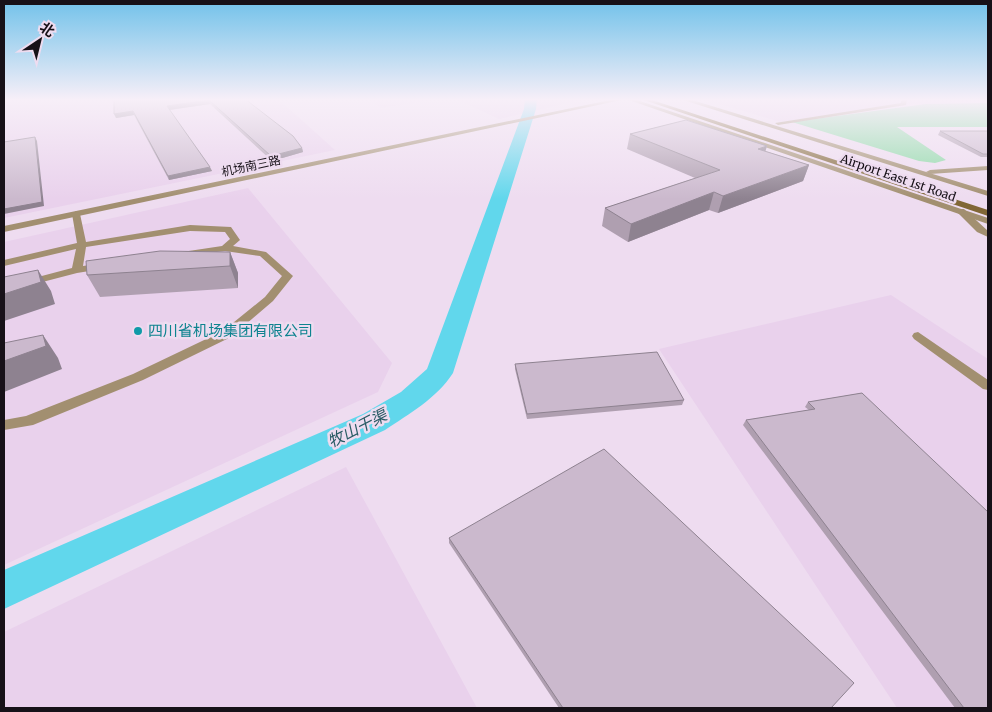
<svg xmlns="http://www.w3.org/2000/svg" width="992" height="712" font-family="Merriweather,'Noto Sans SC',serif">
  <style>
    .built { fill: #e9d1ec }
    .green { fill: #8cdaa6 }
    .lines { fill: none; stroke-linecap: round; stroke-linejoin: round }
    .canal { fill: #61d7ec; fill-rule: evenodd }
    .service { fill: #a28f70; fill-rule: evenodd }
    .tertiary { fill: #a28f70; fill-rule: evenodd }
    .secondary { fill: #816736; fill-rule: evenodd }
    .wall { fill: #af9fb0 }
    .shaded-wall { fill: #8e8290 }
    .building { fill: #cbb9cd; stroke: #8e8290 }
    .culture-dot { fill: #0f9aa8; stroke: #eedcf0; stroke-width: 2 }
    .labels { text-anchor: middle; stroke-width: 5; stroke-linejoin: round; paint-order: stroke }
    .far-street-label { font-size: 12px; fill: #171118; stroke: #eedcf0 }
    .culture-label { font-size: 15px; fill: #0d838f; stroke: #eedcf0; text-anchor: start }
    .water-label { font-size: 16px; font-style: italic; fill: #295b64; stroke: #eedcf0 }
  </style>
  <rect width="100%" height="100%" fill="#eedcf0"/>
  <!-- built -->
  <path class="built" d="M4 99H278L335 150 4 218Z
    M369 99H439L381 108Z
    M456 99H584L499 119Z
    M702 99H984L988 102 908 104 781 122Z
    M248 188 392 363 378 392 4 565V242Z
    M891 295 988 359V708H897L659 349Z
    M346 467 477 708H4V632Z"/>
  <!-- green -->
  <path class="green" d="M988 103V127H897L946 160 935 163 919 161 792 122 926 104Z"/>
  <g class="lines">
    <!-- canal -->
    <path class="canal" d="M525 99H537L536 109 453 373C437 398 409 414 385 430L4 609V570L363 414 401 392 427 369 524 109Z"/>
    <!-- service -->
    <path class="service" d="M901 99H907L906 105 778 125 775 123 901 103Z
      M988 166V170L930 174 926 172 930 170Z
      M958 209H964L988 231V237L977 232 958 213Z
      M76 211 80 214 86 242 190 225 231 227 240 240 233 246 266 252 293 276 273 301 231 337 143 380 33 425 4 430V420L26 416 133 374 223 331 265 297 282 276 260 256 225 251 182 256V252L222 246 230 239 225 232 190 231 86 247 83 266 104 263 109 266 108 268 77 273 4 292V286L72 268 76 249 4 266V260L77 243 72 214Z
      M918 332 988 380V390L983 389 914 339 912 336 914 333Z"/>
    <!-- tertiary -->
    <path class="tertiary" d="M615 99H626L4 232V226Z
      M626 99H634L988 218V224Z
      M680 99H689L988 191V196Z"/>
    <!-- secondary -->
    <path class="secondary" d="M641 99H649L988 210V216Z"/>
  </g>
  <!-- wall -->
  <path class="wall" d="M114 99H245L302 148 303 152 272 161 210 104 170 110 212 171 169 180 134 115 116 118Z
    M940 131H988V157H981L938 135Z
    M630 134 767 146 765 151 809 165 803 181 718 213 709 210 628 242 602 226 605 208 695 178 627 149Z
    M230 252 238 273V288L100 297 87 275Z
    M515 364 684 400 682 405 527 419 515 369Z
    M862 393 988 708H955L743 425 746 420 809 410 805 407 808 402Z
    M449 538 831 708H559L449 543Z"/>
  <!-- shaded-wall -->
  <path class="shaded-wall" d="M209 100 210 104 168 110 167 106Z
    M133 111 134 115 116 118 114 114Z
    M35 137 37 141 44 206 4 214V209Z
    M767 146 762 162 758 149Z
    M302 148 303 152 272 161 271 156Z
    M809 165 803 181 718 213 723 196Z
    M210 167 212 171 169 180 168 176Z
    M714 192 709 210 628 242 631 224Z
    M230 252 238 273V288L230 266Z
    M38 270 51 291 55 304 4 321V294Z
    M43 335 58 358 62 369 4 392V361Z"/>
  <!-- building -->
  <path class="building" d="M114 99H245L293 136 302 148 271 156 209 100 167 106 210 167 168 176 133 111 114 114Z
    M686 120 767 146 758 149 809 165 723 196 714 192 631 224 605 208 720 170 630 134Z
    M940 131H988V154H983Z
    M35 137 42 202 4 209V142Z
    M160 251 230 252V266L87 275 86 261Z
    M38 270 41 282 4 294V277Z
    M43 335 46 346 4 361V343Z
    M657 352 684 400 527 414 515 364Z
    M862 393 988 512V708H964L746 420 815 409 808 402Z
    M604 449 854 683 831 708H563L449 538Z"/>
  <!-- sky -->
  <linearGradient id="sky" x2="0" y2="1"><stop stop-color="#72c2ea"/><stop offset="0.5" stop-color="#f7eff8"/><stop offset="1" stop-color="#f7eff8" stop-opacity="0"/></linearGradient>
  <rect width="992" height="199" fill="url(#sky)"/>
  <!-- markers -->
  <circle class="culture-dot" cx="138" cy="331" r="5"/>
  <g class="labels">
    <!-- far-street labels -->
    <g class="far-street-label">
      <text transform="translate(251 166) rotate(-12)" y="4">机场南三路</text>
      <text transform="translate(898 178) rotate(19)" y="4">Airport East 1st Road</text>
    </g>
    <!-- culture labels -->
    <g class="culture-label">
      <text x="148" y="336">四川省机场集团有限公司</text>
    </g>
    <!-- water labels -->
    <g class="water-label">
      <text transform="translate(357 428) rotate(-27)" y="6">牧山干渠</text>
    </g>
  </g>
  <!-- border -->
  <rect width="992" height="712" fill="none" stroke="#171118" stroke-width="10"/>
  <!-- north arrow -->
  <g transform="translate(40 40) rotate(35)" stroke="#eedcf0" stroke-width="4" paint-order="stroke">
  <path d="M0-4L9 19L0 12L-9 19Z" fill="#171118"/>
  <text y="-8" font-size="14" font-weight="bold" text-anchor="middle" fill="#171118">北</text>
  </g>
</svg>
